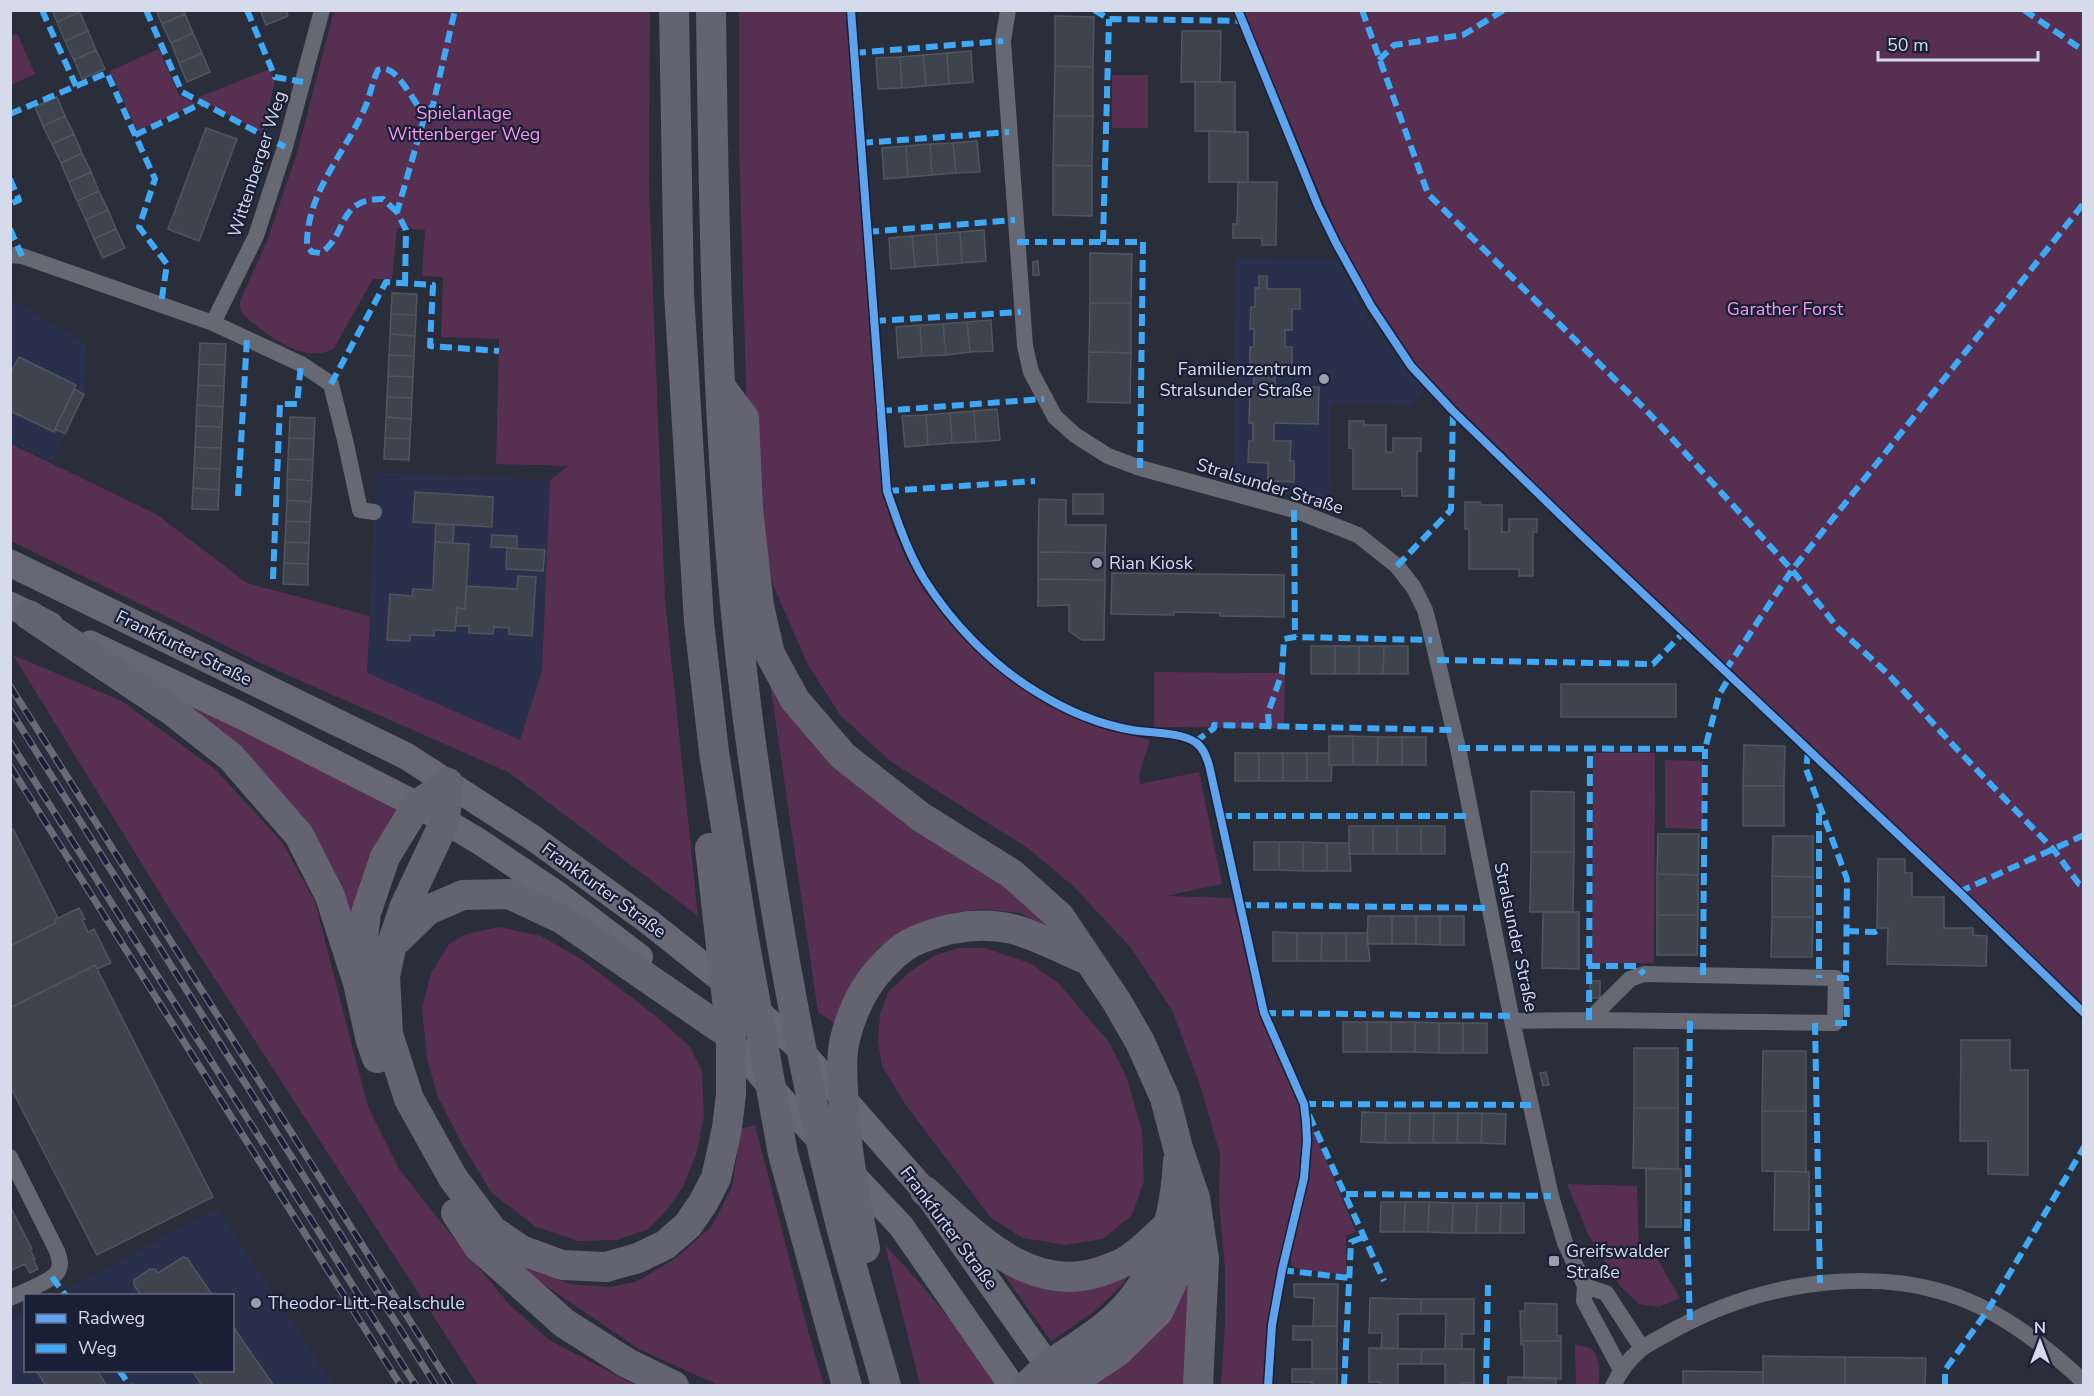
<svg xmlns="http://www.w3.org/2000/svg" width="2094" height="1396" font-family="'Nunito Sans',sans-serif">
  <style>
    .built { fill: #29304c }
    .green { fill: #572f51 }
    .building { fill: #3e444e; stroke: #505660; stroke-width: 1.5 }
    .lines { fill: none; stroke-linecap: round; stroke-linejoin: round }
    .minor { stroke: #666974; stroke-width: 16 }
    .primary { stroke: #676876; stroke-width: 26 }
    .trunk { stroke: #666674; stroke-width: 27 }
    .motorway { stroke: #646372; stroke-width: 30 }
    .rail-casing { stroke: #686b76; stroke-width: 7 }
    .rail { stroke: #191f37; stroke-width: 4.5; stroke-dasharray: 14; stroke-linecap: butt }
    .quiet { stroke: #3fa9f5; stroke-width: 6; stroke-dasharray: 12 6; stroke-linecap: butt }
    .cycleway-casing { stroke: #191f37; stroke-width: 11 }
    .cycleway { stroke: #60a3ed; stroke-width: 8 }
    .poi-dot { fill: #9a9ead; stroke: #191f37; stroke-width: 2 }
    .labels { text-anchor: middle; stroke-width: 4.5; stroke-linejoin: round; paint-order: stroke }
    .park-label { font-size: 18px; fill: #f799e5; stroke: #191f37 }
    .street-label { font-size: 18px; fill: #d6dbeb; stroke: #191f37 }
    .poi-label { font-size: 18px; fill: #d6dbeb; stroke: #191f37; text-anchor: start }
  </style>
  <rect width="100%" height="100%" fill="#2a2d3a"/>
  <!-- built -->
  <path class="built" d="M1235 259 1339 260 1365 314 1405 368 1425 390 1410 405 1331 404 1329 508 1233 477Z
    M10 298 86 344 84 394 52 462 11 442Z
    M376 472 550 480 542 671 520 741 367 673Z
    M217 1208 333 1385H11L10 1318 25 1311 26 1370H232V1296L57 1295Z"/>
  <!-- green -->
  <path class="green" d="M334 10 650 11 649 188 665 599 698 916 508 772 265 665 11 541V444L156 514 247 583 370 616 367 673 520 740 542 671 550 480 568 466 496 464 499 339 441 337 443 277 422 276 425 230 397 228 392 279H373L334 348C311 364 277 342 258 327 252 322 244 317 241 311 240 308 240 304 240 301L267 241 298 150Z
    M739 11H847L882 486C888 518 901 553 918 580 951 634 1011 687 1067 714 1094 726 1122 733 1150 740L1139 775 1140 784 1199 772 1222 884 1166 896 1232 898 1261 1013 1302 1104C1310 1161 1292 1212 1279 1267 1270 1305 1267 1346 1266 1385H1221L1225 1322V1269L1219 1202 1220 1154 1200 1085 1172 1010 1131 948 1074 887 1029 849 890 761 840 715 807 663 774 587 753 510 747 419 739 147Z
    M1243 11H2083V1007L1814 748 1449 403 1414 363 1377 306 1341 244Z
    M17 33 35 74 11 85V36Z
    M159 49 179 95 196 104 137 131 110 71Z
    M269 69 275 80 263 133 197 98Z
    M1112 75H1148V128H1112Z
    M13 655 122 701 216 770 282 842 315 902 368 1107 399 1169 464 1251 510 1305 549 1340 635 1385H478L169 908Z
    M768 669 1005 883 1073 948 1021 913 982 909 952 913 912 927 878 948 857 980 838 1026 818 1012Z
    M1154 672 1285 673 1284 728 1154 727Z
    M185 701 403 812 355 941 343 897 180 708Z
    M1593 753H1655L1654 963H1592Z
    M1665 760 1703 761V829L1665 828Z
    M499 927 541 936 581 959 656 1016 690 1047 702 1071 704 1116 697 1152 683 1187 667 1210 647 1230 616 1240 578 1241 536 1227 491 1192 461 1142 437 1095 427 1058 422 1008 431 973 449 944 466 934Z
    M959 948H985L1032 964 1059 984 1109 1042 1126 1076 1142 1130 1144 1181 1132 1215 1103 1239 1065 1245 1023 1238 991 1218 903 1101 882 1066 878 1042 880 1015 888 992 911 971 936 955Z
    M1308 1118 1356 1232 1346 1236V1275L1299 1269 1292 1266 1290 1258C1300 1212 1316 1165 1308 1118Z
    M755 1125 808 1331 824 1385H718L639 1349 533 1277 510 1256 536 1272 571 1284 609 1287 636 1282 676 1258 712 1226 732 1187 741 1129Z
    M1567 1184 1637 1186 1639 1249 1655 1255 1680 1298 1659 1307 1639 1304 1620 1286 1588 1234Z
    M885 1245 919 1282 1004 1385H920Z
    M989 1253 1028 1277 1141 1258 1122 1285 1095 1311 1051 1341Z
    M1193 1267 1190 1385 1086 1386Z
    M1575 1345C1579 1346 1586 1346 1590 1348 1600 1354 1601 1375 1598 1385H1576Z"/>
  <!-- building -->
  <path class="building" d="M52 10H79L80 12 57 22Z
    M156 10H183L185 14 162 24Z
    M260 10H286L288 16 266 25Z
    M80 12 88 31 65 41 57 22Z
    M185 14 193 33 171 43 162 24Z
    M1055 16 1094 17 1093 67 1055 66Z
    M88 31 96 50 74 60 65 41Z
    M1182 31H1221L1220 82H1181Z
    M193 33 202 53 179 63 171 43Z
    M96 50 105 69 82 79 74 60Z
    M971 51 973 82 949 84 947 53Z
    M202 53 210 72 187 82 179 63Z
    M947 53 949 84 926 86 923 55Z
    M923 55 926 86 902 88 900 57Z
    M900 57 902 88 878 89 876 58Z
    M1055 66 1093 67V116H1054Z
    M1195 82H1235V132L1195 131Z
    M57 97 65 116 43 126 35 107Z
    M65 116 74 134 52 144 43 126Z
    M1054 116H1093L1092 166 1053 165Z
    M206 128 237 139 199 241 168 229Z
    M1209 131 1248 132V182H1209Z
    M74 134 82 153 61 163 52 144Z
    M977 141 980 172 956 173 953 143Z
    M953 143 956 173 932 175 930 144Z
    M930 144 932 175 908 177 906 146Z
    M906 146 908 177 884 179 882 148Z
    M82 153 91 172 69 182 61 163Z
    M1053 165 1092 166V216L1053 215Z
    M91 172 99 191 77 201 69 182Z
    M1238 182H1277L1276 245H1262V238H1233V224H1237Z
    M99 191 108 210 86 220 77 201Z
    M108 210 116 229 94 239 86 220Z
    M116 229 125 248 103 258 94 239Z
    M984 230 986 261 962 263 960 232Z
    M960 232 962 263 938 265 936 234Z
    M936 234 938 265 915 267 912 236Z
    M912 236 915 267 891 269 889 238Z
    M1090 253 1132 254 1131 303H1090Z
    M1038 261 1039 275H1033V262Z
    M1259 276H1267V289H1300V309H1292V330H1285V347H1292V369L1275 368V387H1319L1318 424 1274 423V441H1291L1290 461H1294V482L1268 481V463L1248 462 1249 441H1253V423H1249L1250 386H1254V368H1250V347H1254V329H1250L1251 307H1255V288H1259Z
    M392 293 417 294 416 315 391 314Z
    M1090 303H1131V353L1089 352Z
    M391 314 416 315 415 336 390 334Z
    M991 320 993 351 970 352 967 322Z
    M967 322 970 352 946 355 943 324Z
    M943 324 946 355 922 356 920 325Z
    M920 325 922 356 898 358 896 327Z
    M390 334 415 336 414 356 389 355Z
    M200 343 226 344 225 365 199 364Z
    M1089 352 1131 353 1130 403 1088 402Z
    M389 355 414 356 413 377 388 376Z
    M19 357 76 385 54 432 10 411V374Z
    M199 364 225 365 224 386 198 385Z
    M388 376 413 377 412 398 387 397Z
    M198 385 224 386 223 407 197 405Z
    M74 389 84 394 65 434 55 429Z
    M387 397 412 398 411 419 386 417Z
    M197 405 223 407 222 427 196 426Z
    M997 409 1000 440 976 442 974 411Z
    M974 411 976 442 952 443 950 413Z
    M950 413 952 443 928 445 926 415Z
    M926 415 928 445 905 447 902 416Z
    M290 417 315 418 314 439 289 438Z
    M386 417 411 419 410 439 385 438Z
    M1349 421H1364V425H1386V452H1393V438H1421V451H1417V496H1402V489H1353V448H1349Z
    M196 426 222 427 221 448 195 447Z
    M289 438 314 439 313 460 288 459Z
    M385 438 410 439 409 460 384 459Z
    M195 447 221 448 220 469 194 468Z
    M288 459 313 460 312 481 287 479Z
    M194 468 220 469 219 490 193 488Z
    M287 479 312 481 311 502 287 500Z
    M193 488 219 490 218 510 192 509Z
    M415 492 493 497 492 527 413 522Z
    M1073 494H1103V514H1073Z
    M1039 499 1066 500V525H1106L1105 553 1038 552Z
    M287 500 311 502 310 522 286 521Z
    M1465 502H1480V505H1502V532H1509V519H1537V532H1533V576H1519V569H1469V529H1465Z
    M286 521 310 522 309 543 285 542Z
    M436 524 454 525 453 543 435 542Z
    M492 535 517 536V548L491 547Z
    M285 542 309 543 308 564 284 563Z
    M435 542 469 544 465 609 457 608 455 631 434 630V636L410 635V641L387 640 390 594 412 596 413 589 433 590Z
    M507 548 545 550 543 571 506 569Z
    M1038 552 1105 553V580L1038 579Z
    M284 563 308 564V585L283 584Z
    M1112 573 1284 575V617L1220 616V613L1174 612V615L1111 614Z
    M518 576 536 577 532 636 509 634V628L494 627 493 634 469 633V626H456L457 608 465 609 466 586 517 589Z
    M1038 579 1105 580 1104 640H1082L1069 631V605L1038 606Z
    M1311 646H1335V674H1311Z
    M1335 646H1359V674H1335Z
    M1359 646H1384L1383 674H1359Z
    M1384 646H1408V674H1383Z
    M1561 684H1676V717H1561Z
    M1329 736H1353V765H1329Z
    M1353 736 1378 737 1377 765H1353Z
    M1378 737H1402V765H1377Z
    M1402 737H1426V765H1402Z
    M1744 745 1785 746 1784 786H1743Z
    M1235 753H1259V781H1235Z
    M1259 753H1283V781H1259Z
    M1283 753H1307V781H1283Z
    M1307 753H1329V765H1332L1331 781H1307Z
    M1743 786H1784V826H1743Z
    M1531 791 1574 792V852H1531Z
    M1349 826H1373V854H1349Z
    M1373 826H1397V854H1373Z
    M1397 826H1421V854H1397Z
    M1421 826H1445V854H1421Z
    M13 829 58 918 54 920 56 923 10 946V830Z
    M1658 834H1699L1698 875 1657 874Z
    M1773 836H1813V877L1772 876Z
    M1254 842H1279V870H1254Z
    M1279 842H1303V871L1279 870Z
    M1303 842 1327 843V871H1303Z
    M1327 843H1349L1351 871H1327Z
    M1531 852H1574L1573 912H1530Z
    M1878 859H1905V873H1912V897H1944V928H1973V935L1987 936 1986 966 1887 964 1888 928H1877Z
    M1657 874 1698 875V915H1657Z
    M1772 876 1813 877V917H1772Z
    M79 908 85 919 82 920 88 932 94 929 111 963 97 969 95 965 10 1008V946L56 923 54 920Z
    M1543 912H1579V969L1542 968Z
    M1657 915H1698L1697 955H1657Z
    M1368 916H1392V944H1367Z
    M1392 916H1416V944H1392Z
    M1416 916H1440V945L1416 944Z
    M1440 916H1464V945H1440Z
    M1772 917H1813L1812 957H1771Z
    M1273 932 1297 933V961H1273Z
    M1297 933H1322L1321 961H1297Z
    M1322 933H1346V961H1321Z
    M1346 933H1367L1370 961H1346Z
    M95 965 213 1197 97 1255 10 1086V1008Z
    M1590 981H1600V998H1590Z
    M1343 1022H1367V1052H1343Z
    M1367 1022H1391V1052H1367Z
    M1391 1022H1415V1052H1391Z
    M1415 1022 1439 1023V1053L1415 1052Z
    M1439 1023H1463V1053H1439Z
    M1463 1023H1487V1053H1463Z
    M1961 1040H2010V1070H2028V1175L1988 1174V1141H1960Z
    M1634 1048H1678V1108H1634Z
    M1763 1051H1806V1111H1762Z
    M1546 1072 1549 1085 1543 1086 1540 1073Z
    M1634 1108H1678V1169L1633 1168Z
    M1762 1111H1806V1172L1762 1171Z
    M1362 1112 1386 1113 1385 1143 1361 1142Z
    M1386 1113H1410L1409 1143H1385Z
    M1410 1113H1434L1433 1143H1409Z
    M1434 1113H1458L1457 1143H1433Z
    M1458 1113H1482L1481 1143H1457Z
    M1482 1113 1506 1114 1505 1144 1481 1143Z
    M1646 1169H1681V1227H1646Z
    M1775 1171 1809 1172V1230H1774Z
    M1381 1202H1405L1404 1232H1380Z
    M1405 1202H1429L1428 1232H1404Z
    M1429 1202 1453 1203 1452 1233 1428 1232Z
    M1453 1203H1477L1476 1233H1452Z
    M1477 1203H1501L1500 1233H1476Z
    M1501 1203H1524V1233H1500Z
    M10 1206 32 1249 30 1250 35 1259H33L38 1269 30 1273 25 1264 10 1271Z
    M183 1257 187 1258 213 1296H141L134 1285V1280L150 1269H155L158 1273Z
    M1294 1284H1338L1337 1326H1313L1314 1298 1294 1297Z
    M1370 1298 1421 1299V1314H1398V1348H1381L1382 1333H1369Z
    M1421 1299H1474V1334H1462V1349H1445L1446 1314H1421Z
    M1525 1303 1557 1304V1336H1561V1341H1521L1520 1311H1525Z
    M232 1325 274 1386H202L192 1370H232Z
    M1293 1326H1337V1369H1312V1340H1293Z
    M1521 1341H1561V1379L1524 1378V1345H1521Z
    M1369 1348 1422 1349 1421 1364H1398V1386H1380V1382H1369Z
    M1422 1349H1474V1383H1462V1386H1445V1364H1421Z
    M1763 1356 1845 1357V1386H1763Z
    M1845 1357 1926 1358 1925 1386H1845Z
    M1292 1369H1337V1386H1312V1382H1292Z
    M36 1370H97L107 1386H46Z
    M1683 1371 1763 1372V1386H1683Z
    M1508 1377 1556 1378V1386H1508Z"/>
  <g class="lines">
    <!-- minor -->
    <path class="minor" d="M1008 10 1003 41 1025 346 1031 372 1055 417 1075 435 1108 456 1140 468 1294 510 1358 535 1397 566 1414 588 1425 610 1430 629 1458 748 1511 1016 1551 1196 1565 1243 1585 1286 1584 1301 1621 1370
      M10 255 22 256 213 323 256 236 285 147 322 10
      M213 323 301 364 331 384 345 440 360 510 374 512
      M1513 1021 1589 1020 1835 1023 1836 978 1644 974 1630 979 1589 1020
      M10 1157 57 1251C59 1257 62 1264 58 1271 54 1280 21 1293 10 1298
      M1585 1286 1606 1293 1642 1348
      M1613 1386C1620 1371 1628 1360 1640 1350 1647 1344 1656 1340 1663 1336 1711 1308 1766 1289 1822 1283 1861 1279 1901 1280 1939 1291 1995 1306 2042 1343 2084 1382"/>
    <!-- primary -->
    <path class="primary" d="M448 783 536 840 649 922 723 981 797 1046 925 1191 1060 1383
      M428 811 480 842 556 893 640 957
      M725 1034 784 1102 901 1226 1012 1386"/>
    <!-- trunk -->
    <path class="trunk" d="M10 563 406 756 448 783
      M10 605 50 625
      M90 644 238 714 417 805"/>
    <!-- motorway -->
    <path class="motorway" d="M674 10 679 293 699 622 714 752 743 934 783 1154 847 1386
      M711 10C714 256 718 506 752 750 773 905 800 1059 837 1210 851 1269 870 1327 886 1386
      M720 386 744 418 748 509 759 606 770 654 795 700 843 756 921 817 1012 874 1060 917 1117 1002 1140 1042 1165 1098 1178 1148 1195 1198 1204 1259 1198 1386
      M29 615 171 710 231 757 299 835 330 896 358 983 371 1041 377 1058
      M448 783 445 821 404 908 392 944 385 976 388 1034 409 1099 453 1178 492 1230 521 1250 562 1265 606 1267 638 1258 665 1245 688 1225 703 1203 716 1178 727 1128 731 1094V1035L710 848
      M397 940 428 910 463 895 509 894 562 919 720 1028
      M359 974 366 913 385 857 417 805 448 783
      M925 1191C973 1233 1029 1295 1099 1272 1109 1268 1121 1265 1129 1259 1143 1250 1155 1237 1167 1226
      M456 1213 478 1246 564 1323 627 1363 674 1386
      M865 1248C854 1196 845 1143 843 1090 842 1072 841 1052 846 1035 853 1009 866 983 885 964 896 952 907 943 922 938 950 927 982 922 1012 929 1036 935 1064 950 1088 960
      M1027 1386C1035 1378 1043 1370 1051 1364 1072 1349 1096 1336 1115 1318 1159 1277 1175 1220 1178 1161
      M1066 1386 1117 1352 1158 1312 1183 1259 1191 1220"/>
    <!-- rail casing -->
    <g class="rail-casing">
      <path id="rail" d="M10 686 451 1386
        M10 710 436 1386
        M10 742 416 1386
        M10 766 401 1386"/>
    </g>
    <!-- rail -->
    <use href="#rail" class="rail"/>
    <!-- quiet -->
    <path class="quiet" d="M42 10 76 86
      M146 10 182 92 285 147
      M247 10 275 77 303 82
      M1094 10 1109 19 1244 21
      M1362 10 1428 194 1646 410 1792 570 1838 628 1888 674 1953 745 2053 849 2079 884 2084 886
      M2024 10 2084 51
      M854 53 1003 41
      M1379 60 1394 45 1463 35 1504 10
      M10 114 107 73 155 179 139 227 167 264 161 304
      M135 135 203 103
      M861 143 1009 132
      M10 179 19 200 10 204
      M397 212 383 199C336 199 349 233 321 253L312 252 307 246C306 194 344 154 364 110 370 97 372 82 378 70 396 61 413 103 425 115
      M10 229 22 256
      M867 232 1015 220
      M1017 242H1143L1140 468
      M1103 242 1109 19
      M405 284 406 230 397 212 425 115 433 105 455 10
      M874 321 1021 312
      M331 384 386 282 433 285 430 346 499 351
      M880 411 1044 399
      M887 491 1035 481
      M238 496 247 338
      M1294 510 1295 637
      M1397 566 1451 510 1453 411
      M273 579 280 404H297L301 364
      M1437 660 1653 664 1684 632
      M1725 671 1792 570 2084 203
      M1269 726 1268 713 1282 673 1284 639 1295 637 1432 640
      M1195 742 1214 728V725L1453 730
      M1458 748 1705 749 1719 695 1730 676
      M1808 752 1806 769 1847 879 1846 978
      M1819 813V978
      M1220 816H1471
      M1959 892 2084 835
      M1239 905 1489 908
      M1847 931 1875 932 1882 928
      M1588 966H1636L1644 974
      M1703 975 1705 749
      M1264 1013 1511 1016
      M1589 1020 1590 750
      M1690 1021 1687 1234 1690 1320
      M1815 1023 1820 1283
      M1835 1023H1847L1846 978H1836
      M1304 1104 1531 1105
      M1309 1115 1384 1281
      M1346 1194 1551 1196
      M1282 1270 1349 1278
      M52 1277 66 1296
      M119 1370 130 1386
      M1344 1386 1351 1242 1364 1237
      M1486 1386 1488 1285
      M1945 1386V1370L1988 1310 2084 1147"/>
    <!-- cycleway casing -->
    <g class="cycleway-casing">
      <path id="cycleway" d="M851 10 887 491C897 520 908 553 924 579 952 623 991 664 1035 691 1065 710 1097 724 1132 730 1150 733 1180 732 1195 742 1203 747 1206 756 1209 765L1264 1013 1304 1104 1306 1121 1307 1141 1304 1178 1282 1270 1272 1325 1268 1386
        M1238 10 1318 206 1336 243 1371 306 1411 366 1453 411 1582 536 1959 892 2084 1013"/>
    </g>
    <!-- cycleway -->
    <use href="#cycleway" class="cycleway"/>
  </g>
  <!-- markers -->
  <g class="poi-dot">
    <circle cx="1324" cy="379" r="6"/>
    <circle cx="1097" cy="563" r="6"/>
    <rect x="1548" y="1255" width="12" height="12" rx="3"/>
    <circle cx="256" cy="1303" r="6"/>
  </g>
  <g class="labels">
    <!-- park labels -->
    <g class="park-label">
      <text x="464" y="119">Spielanlage<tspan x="464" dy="21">Wittenberger Weg</tspan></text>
      <text x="1785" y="315">Garather Forst</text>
    </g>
    <!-- street labels -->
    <g class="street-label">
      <text transform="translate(257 164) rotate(-72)" y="6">Wittenberger Weg</text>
      <text transform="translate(1270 486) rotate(17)" y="6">Stralsunder Straße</text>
      <text transform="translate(184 648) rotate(26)" y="6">Frankfurter Straße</text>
      <text transform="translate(604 890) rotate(36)" y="6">Frankfurter Straße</text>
      <text transform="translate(1516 937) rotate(78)" y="6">Stralsunder Straße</text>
      <text transform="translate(949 1228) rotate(53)" y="6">Frankfurter Straße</text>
    </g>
    <!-- poi labels -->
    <g class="poi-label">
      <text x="1312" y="375" text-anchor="end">Familienzentrum<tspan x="1312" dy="21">Stralsunder Straße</tspan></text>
      <text x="1109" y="569">Rian Kiosk</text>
      <text x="1566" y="1257">Greifswalder<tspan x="1566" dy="21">Straße</tspan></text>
      <text x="268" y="1309">Theodor-Litt-Realschule</text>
    </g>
  </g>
  <!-- border -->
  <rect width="2094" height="1396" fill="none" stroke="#d6dbeb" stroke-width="24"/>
  <!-- legend -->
  <rect x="24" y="1294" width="210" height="78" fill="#191f37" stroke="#656a7f" stroke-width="1.5"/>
  <rect x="36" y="1314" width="30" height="9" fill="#60a3ed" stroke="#656a7f" stroke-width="1.5"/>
  <text x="78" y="1324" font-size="18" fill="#d6dbeb">Radweg</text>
  <rect x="36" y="1344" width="30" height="9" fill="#3fa9f5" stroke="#656a7f" stroke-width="1.5"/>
  <text x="78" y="1354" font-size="18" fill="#d6dbeb">Weg</text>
  <!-- north arrow -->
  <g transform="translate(2040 1342)" stroke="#191f37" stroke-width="4.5" paint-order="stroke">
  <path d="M0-4.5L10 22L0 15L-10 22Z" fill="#d6dbeb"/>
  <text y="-9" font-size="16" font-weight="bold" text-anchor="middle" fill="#d6dbeb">N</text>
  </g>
  <!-- scale -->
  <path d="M1878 51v9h160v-9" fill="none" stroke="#d6dbeb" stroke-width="3"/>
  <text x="1887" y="51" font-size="18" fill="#d6dbeb" stroke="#191f37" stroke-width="4.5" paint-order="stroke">50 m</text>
</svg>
